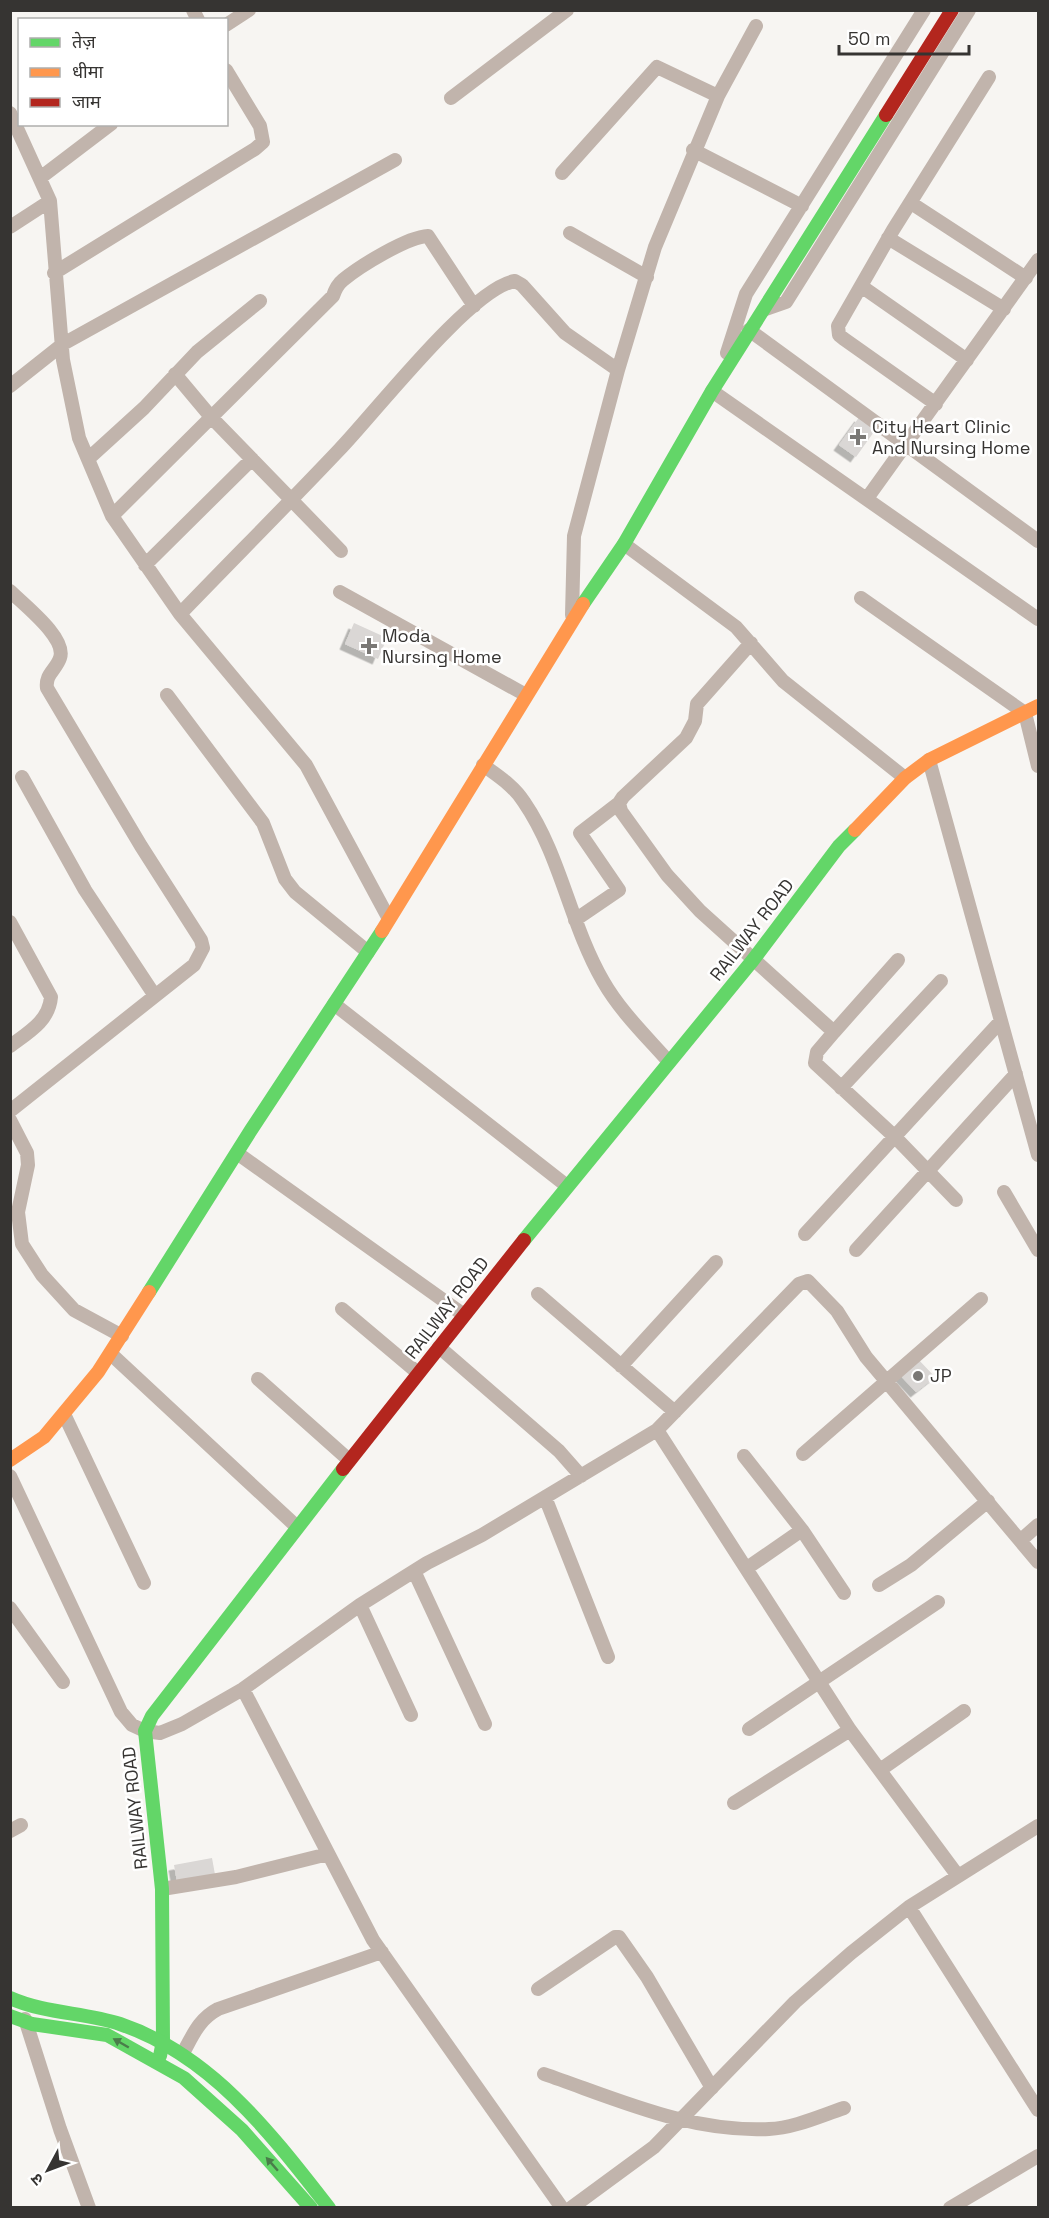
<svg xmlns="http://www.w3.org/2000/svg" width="1049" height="2218" font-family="'Space Grotesk','Noto Sans Devanagari',sans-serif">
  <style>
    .building { fill: #dad7d5; filter: url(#shadow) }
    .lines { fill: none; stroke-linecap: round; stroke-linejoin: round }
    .street { stroke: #c1b4ac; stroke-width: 14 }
    .fast { stroke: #63d668; stroke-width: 14 }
    .slow { stroke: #ff974d; stroke-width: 14 }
    .jam { stroke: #b3261e; stroke-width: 14 }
    .fast-bridge { stroke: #63d668; stroke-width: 14 }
    .oneway { fill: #4a7d4a }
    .poi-dot { fill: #7a7875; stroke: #fff; stroke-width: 2 }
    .labels { text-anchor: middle; stroke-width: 5; stroke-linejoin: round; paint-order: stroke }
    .poi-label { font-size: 18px; fill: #363432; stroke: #fff; text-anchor: start }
    .street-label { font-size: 18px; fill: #363432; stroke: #fff }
  </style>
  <defs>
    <filter id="shadow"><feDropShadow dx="-5.5" dy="5.5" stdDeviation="0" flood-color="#0004"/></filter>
  </defs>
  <rect width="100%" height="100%" fill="#f7f5f2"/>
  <!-- building -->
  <path class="building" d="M860 416 876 429 856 457 839 445Z
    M354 623 387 638 378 659 345 644Z
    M917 1358 935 1377 916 1392 900 1375Z
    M212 1858 216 1880 178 1887 174 1865Z"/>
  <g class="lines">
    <!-- street -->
    <path class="street" d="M193 10 198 20
      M226 25 249 10
      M451 98 567 10
      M10 113 50 201 63 360 79 438 112 516 180 614 306 765 389 919
      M693 150 802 206
      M562 173 657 67 718 96
      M40 178 111 124
      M911 203 1026 278
      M10 227 50 201
      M570 233 647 277
      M888 238 1004 309
      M54 273 255 149 263 142 260 126 226 70
      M861 286 967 360
      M766 309 786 302 969 10
      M749 330 1038 541
      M727 353 746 294 924 10
      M175 374 211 417 341 551
      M10 386 63 344 395 160
      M712 391 1038 619
      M936 404 844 339 839 335 838 326 893 230 989 77
      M88 459 144 408 197 352 260 301
      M868 497 1038 260
      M112 516 333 296C335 290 338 284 343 280 360 266 407 237 428 236L474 306
      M624 544 736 627 783 681 905 778
      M145 565 252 459
      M10 591C24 605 67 638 60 658 56 670 45 674 47 688L141 846 201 940 203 948 194 965 10 1111
      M340 592 526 695
      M861 598 1025 713 1038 766
      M180 614C233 559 287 505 339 450 374 414 471 288 515 281L522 285 565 333 618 370
      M572 615 574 536 618 370 655 247 718 96 756 26
      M751 643 697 704 695 721 686 738 623 797 619 803 621 811 667 875 700 911 834 1032 817 1052 815 1063 895 1137 956 1200
      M167 695 263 823 285 879 295 892 368 952
      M929 760 1038 1155
      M483 765C498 776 514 786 524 802 561 856 570 924 603 981 620 1011 646 1036 669 1062
      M22 777 85 890 155 996
      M575 920 619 890 580 833 619 803
      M10 922 51 997C49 1021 29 1032 10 1046
      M334 1004 567 1186
      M834 1032 898 960
      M841 1088 941 981
      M10 1120 27 1153 28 1165 18 1212 22 1244 42 1275 74 1310 122 1336
      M237 1153 464 1315
      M1004 1192 1038 1250
      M805 1234 1000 1022
      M856 1250 1016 1074
      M538 1294 675 1412
      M342 1309 418 1373
      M439 1347 559 1451 581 1476
      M111 1354 297 1527
      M621 1366 716 1262
      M258 1379 349 1460
      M64 1414 144 1583
      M657 1430 850 1730 958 1876
      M803 1454 981 1299
      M744 1456 802 1530 844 1593
      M10 1476 121 1712 132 1725 145 1731 160 1733 182 1724 243 1689 360 1605 427 1563 482 1535 657 1430 799 1284 808 1281 837 1311 866 1357 1038 1562
      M545 1497 608 1657
      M1021 1540 1038 1525
      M747 1568 802 1530
      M414 1571 485 1724
      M879 1585 911 1565 988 1501
      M360 1605 411 1715
      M10 1608 63 1682
      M243 1689 373 1940 562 2208
      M749 1729 938 1602
      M880 1770 964 1711
      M734 1803 850 1730
      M10 1831 21 1825
      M162 1889 236 1877 328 1854
      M909 1907 1038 2110
      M538 1989 615 1937H619L647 1977 712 2088
      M25 2019 60 2129 89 2208
      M183 2053C193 2035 199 2019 218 2009L382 1952
      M544 2074C617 2099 690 2133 769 2129 794 2128 820 2116 844 2108
      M571 2208 654 2147 795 2002 851 1953 909 1907 1038 1826
      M950 2208 1038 2156"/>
    <!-- fast -->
    <path class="fast" d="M583 604 624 544 712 391 886 115
      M524 1240 753 960 839 846 855 830
      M149 1292 251 1130 382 931
      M10 2016 32 2024 107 2035 184 2078 242 2130 311 2208
      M160 2056 163 2041 162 1889 145 1731 152 1716 343 1469"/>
    <!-- slow -->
    <path class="slow" d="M855 830 905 778 929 760 1038 706
      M382 931 583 604
      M10 1460 44 1437 98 1372 149 1292"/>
    <!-- jam -->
    <path class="jam" d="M886 115 952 10
      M343 1469 524 1240"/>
    <!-- fast-bridge -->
    <path class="fast-bridge" d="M10 1998C46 2014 84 2012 120 2024 212 2055 272 2135 329 2208"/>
  </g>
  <!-- one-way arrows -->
  <defs><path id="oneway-solid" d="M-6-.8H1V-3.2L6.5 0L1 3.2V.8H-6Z" transform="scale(1.5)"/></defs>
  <g class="oneway">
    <use href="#oneway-solid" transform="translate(121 2043) rotate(-150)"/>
    <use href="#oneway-solid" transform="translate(272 2164) rotate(-131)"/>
  </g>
  <!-- markers -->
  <g class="poi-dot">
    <path d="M855 428h6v6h6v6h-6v6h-6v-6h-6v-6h6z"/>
    <path d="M366 637h6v6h6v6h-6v6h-6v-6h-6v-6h6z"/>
    <circle cx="918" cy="1376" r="6"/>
  </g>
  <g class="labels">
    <!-- poi labels -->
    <g class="poi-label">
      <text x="872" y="433">City Heart Clinic<tspan x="872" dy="21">And Nursing Home</tspan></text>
      <text x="382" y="642">Moda<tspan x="382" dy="21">Nursing Home</tspan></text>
      <text x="930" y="1382">JP</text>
    </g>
    <!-- street labels -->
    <g class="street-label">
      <text transform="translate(752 930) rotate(-52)" y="6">RAILWAY ROAD</text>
      <text transform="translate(447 1308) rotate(-52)" y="6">RAILWAY ROAD</text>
      <text transform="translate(135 1808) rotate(-96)" y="6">RAILWAY ROAD</text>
    </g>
  </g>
  <!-- border -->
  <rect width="1049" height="2218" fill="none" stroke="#363432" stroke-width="24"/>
  <!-- legend -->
  <rect x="18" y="18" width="210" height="108" fill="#ffffff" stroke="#afaead" stroke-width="1.5"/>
  <rect x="30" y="38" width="30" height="9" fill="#63d668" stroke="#afaead" stroke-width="1.5"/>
  <text x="72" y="48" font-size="18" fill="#363432">तेज़</text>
  <rect x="30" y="68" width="30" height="9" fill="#ff974d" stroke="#afaead" stroke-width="1.5"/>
  <text x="72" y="78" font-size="18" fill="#363432">धीमा</text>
  <rect x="30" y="98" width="30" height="9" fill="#b3261e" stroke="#afaead" stroke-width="1.5"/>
  <text x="72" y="108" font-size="18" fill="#363432">जाम</text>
  <!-- north arrow -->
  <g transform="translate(48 2170) rotate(229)" stroke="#ffffff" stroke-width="4.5" paint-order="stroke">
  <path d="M0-4.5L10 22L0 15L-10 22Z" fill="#363432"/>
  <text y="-9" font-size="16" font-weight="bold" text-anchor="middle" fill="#363432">उ</text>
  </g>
  <!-- scale -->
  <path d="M839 45v9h130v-9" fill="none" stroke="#363432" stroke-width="3"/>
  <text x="848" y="45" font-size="18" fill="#363432" stroke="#ffffff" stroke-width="4.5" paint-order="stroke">50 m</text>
</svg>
